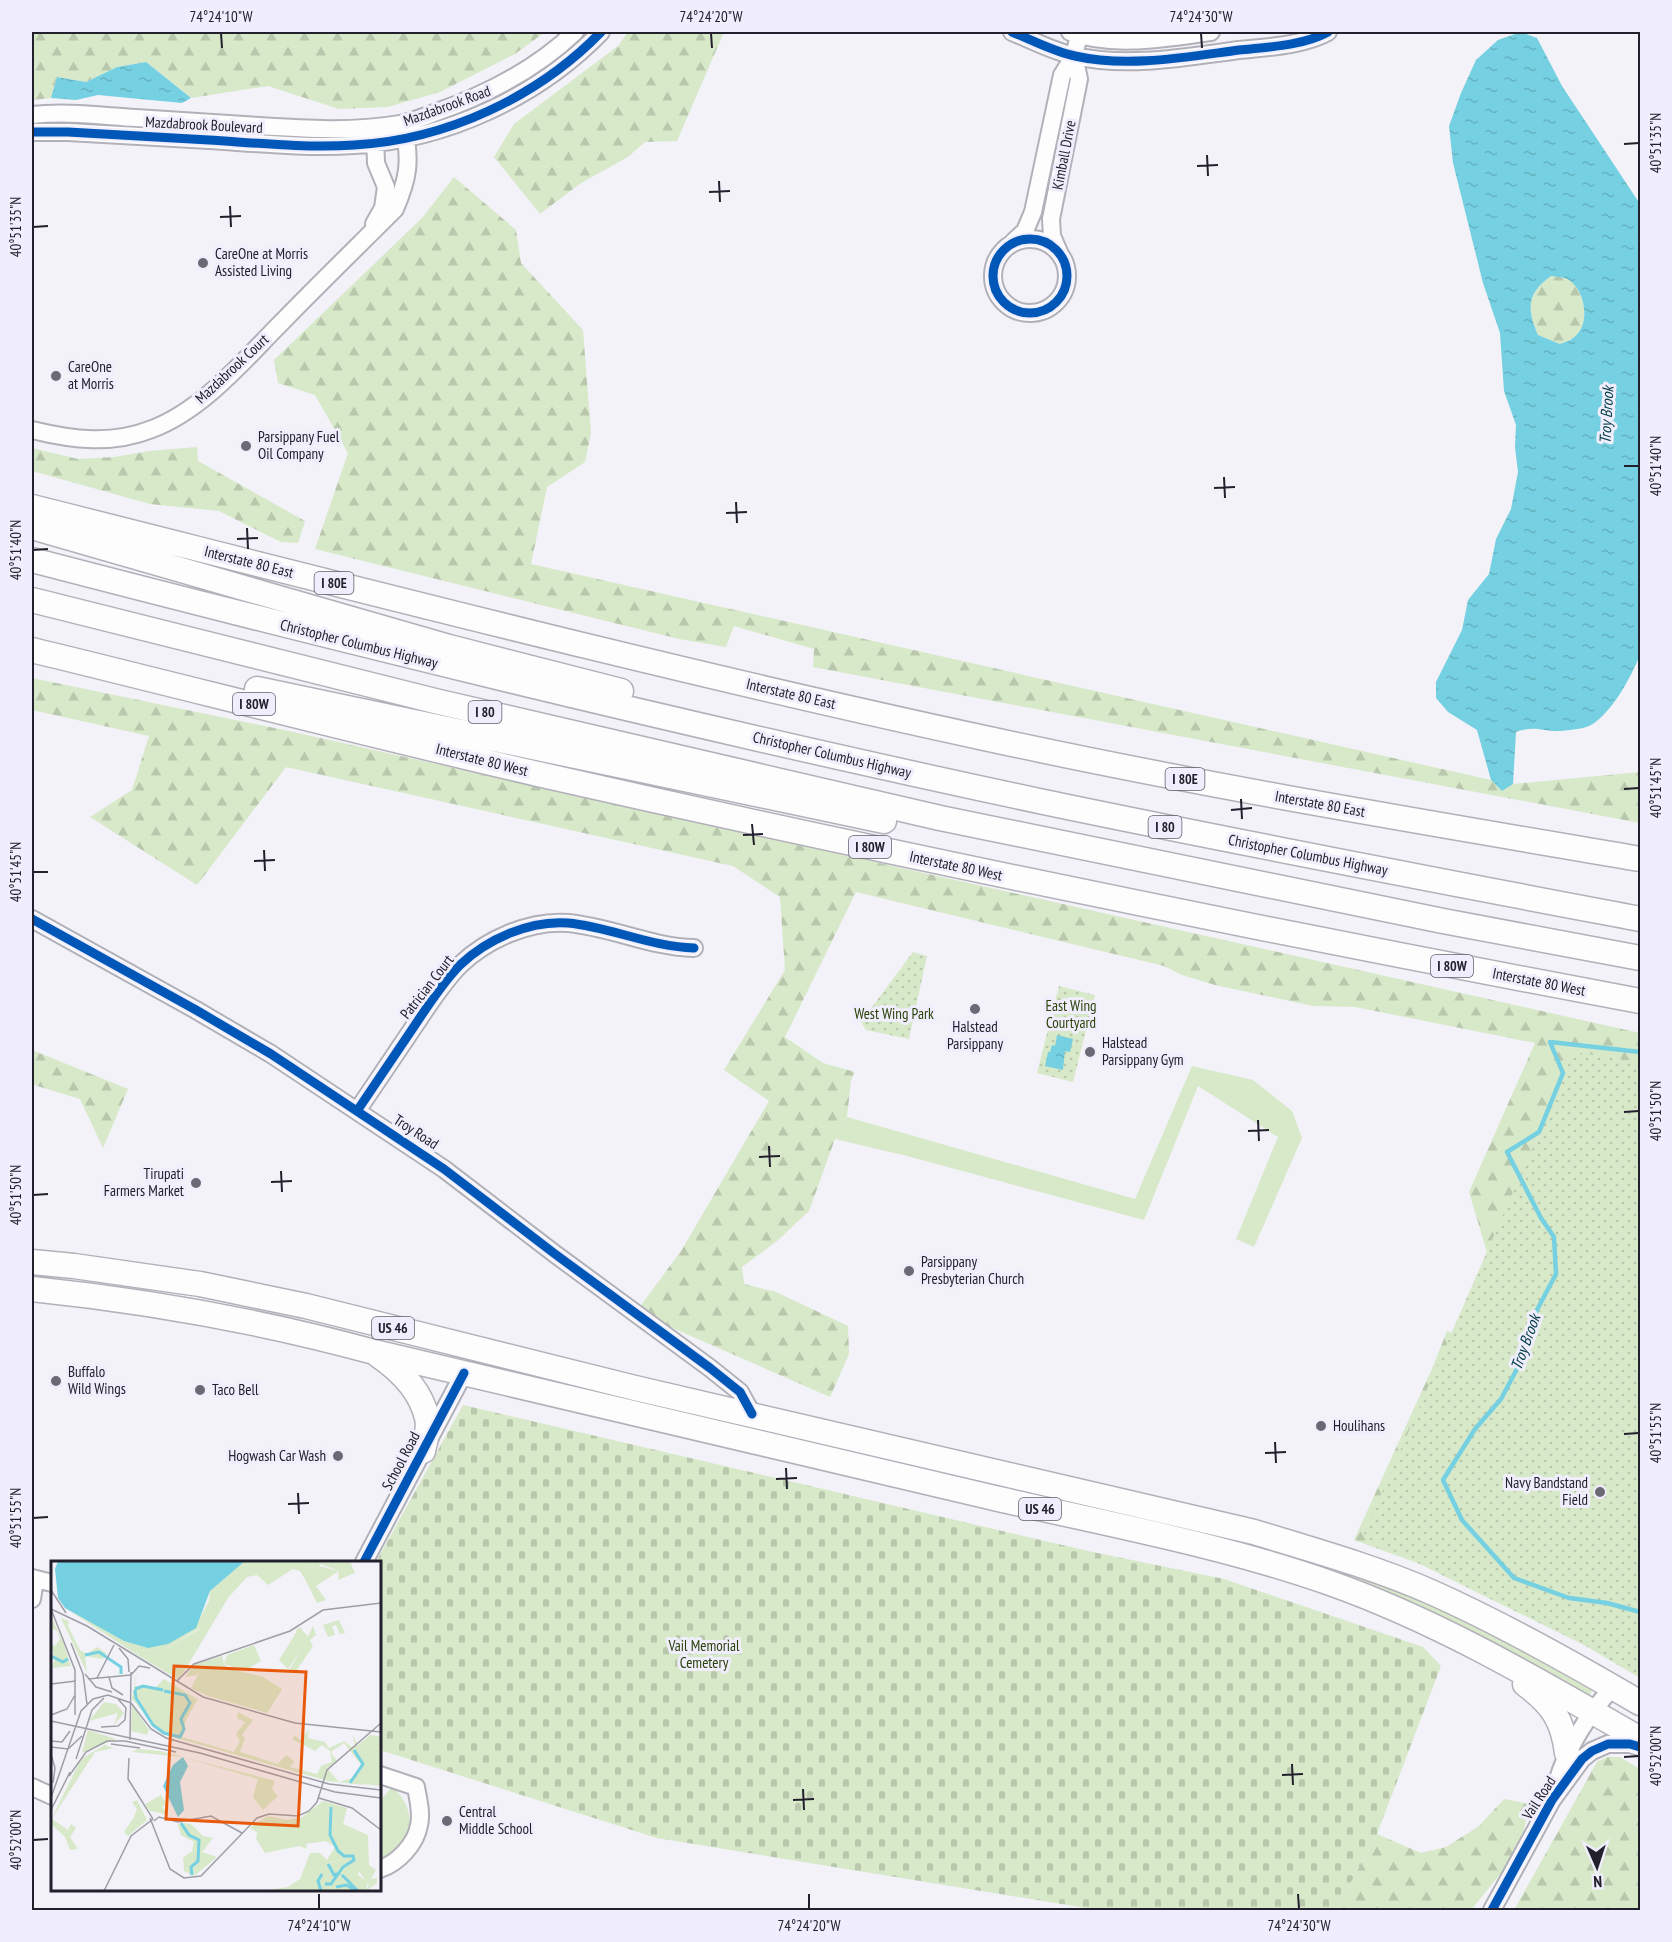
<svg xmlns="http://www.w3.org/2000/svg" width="1672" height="1942" font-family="'PT Sans Narrow',sans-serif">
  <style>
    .grass { fill: #d8e9c9 }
    .forest { fill: url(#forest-firs) }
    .cemetery { fill: url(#cemetery-stones) }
    .park { fill: url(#park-dots) }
    .water { fill: url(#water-ripples); fill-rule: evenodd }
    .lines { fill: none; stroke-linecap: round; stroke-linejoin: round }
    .stream { stroke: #75d0e1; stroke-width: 4.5 }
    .minor-casing { stroke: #b2b0b9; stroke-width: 20 }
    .highway-casing { stroke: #b2b0b9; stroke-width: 27 }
    .minor { stroke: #fdfdfe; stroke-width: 16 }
    .highway { stroke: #fdfdfe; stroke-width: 24 }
    .cycleway-casing { stroke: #f0eefc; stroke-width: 13 }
    .cycleway { stroke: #0057b8; stroke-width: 9 }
    .ticks { fill: none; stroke: #22202d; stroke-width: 2 }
    .poi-dot { fill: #6b6a74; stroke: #f0eefc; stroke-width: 2 }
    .labels { text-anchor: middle; stroke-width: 6; stroke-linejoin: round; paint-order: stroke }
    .shield { fill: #f0eefc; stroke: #605e6b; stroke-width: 1.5 }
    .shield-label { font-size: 14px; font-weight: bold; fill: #22202d }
    .street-label { font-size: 15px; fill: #22202d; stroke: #f0eefc }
    .poi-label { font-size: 15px; fill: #22202d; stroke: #f0eefc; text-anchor: start }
    .park-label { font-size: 15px; fill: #2a4208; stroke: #f0eefc }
    .water-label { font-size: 16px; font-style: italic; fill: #003c46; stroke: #f0eefc }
    .inset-river { fill: none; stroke: #75d0e1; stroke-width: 3 }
    .inset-road { fill: none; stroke: #9f9ea7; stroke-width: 1.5 }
    .view { fill: #e8590c; fill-opacity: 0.15; stroke: #e8590c; stroke-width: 3 }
    .inset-edge { fill: none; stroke: #22202d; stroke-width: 3 }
    .neatline { fill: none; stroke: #22202d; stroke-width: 2 }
    .ticks-label { font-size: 15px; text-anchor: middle; fill: #22202d }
  </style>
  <defs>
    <pattern id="forest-firs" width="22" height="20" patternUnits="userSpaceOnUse" patternTransform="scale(1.5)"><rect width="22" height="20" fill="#d8e9c9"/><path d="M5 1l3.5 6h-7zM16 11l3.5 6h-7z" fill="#b9c8ad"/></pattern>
    <pattern id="cemetery-stones" width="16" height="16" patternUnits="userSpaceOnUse" patternTransform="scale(1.5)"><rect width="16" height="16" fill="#d8e9c9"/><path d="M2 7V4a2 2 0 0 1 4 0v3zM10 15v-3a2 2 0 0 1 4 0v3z" fill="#b9c8ad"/></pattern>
    <pattern id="park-dots" width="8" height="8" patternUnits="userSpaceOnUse" patternTransform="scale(1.5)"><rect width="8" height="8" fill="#d8e9c9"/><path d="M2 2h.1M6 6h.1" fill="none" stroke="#b9c8ad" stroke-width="1.8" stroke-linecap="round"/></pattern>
    <pattern id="water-ripples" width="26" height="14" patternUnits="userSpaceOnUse" patternTransform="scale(1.5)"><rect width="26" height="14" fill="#75d0e1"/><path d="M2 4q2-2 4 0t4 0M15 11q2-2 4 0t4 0" fill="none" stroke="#65b2c1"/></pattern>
  </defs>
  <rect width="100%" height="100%" fill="#f2f2f8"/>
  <!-- grass -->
  <path class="grass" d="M1192 1066 1253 1080 1292 1111 1302 1138 1254 1247 1236 1239 1278 1137 1198 1086 1144 1220 907 1156 835 1139 847 1117 1135 1199Z
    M581 1392 669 1406 1213 1532 1384 1583 1477 1623 1587 1684 1592 1691 1588 1698 1382 1596Z
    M392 1787C419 1809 415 1848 380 1860V1801Z"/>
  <!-- forest -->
  <path class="forest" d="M32 32H545L515 54 440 92 388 107 339 109 268 86 191 98 146 62 117 67 86 82 57 77 51 98 32 100Z
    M628 32H724L677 141 645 142 628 157 581 183 540 214 494 157 514 124 618 46Z
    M454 177 516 230 521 263 583 330 591 433 585 462 547 487 531 564 1491 780 1502 791 1513 784 1640 772V823L813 667 814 649 734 626 726 647 679 639 315 549 348 453 315 395 278 383 274 360 422 218Z
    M1551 276C1557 277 1565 277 1569 280 1586 291 1589 320 1577 335 1573 340 1566 341 1560 344L1538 335C1527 309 1526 294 1551 276Z
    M197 447 198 461 305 521 298 543 281 542 219 511 150 504 32 471V448L78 459 114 457 149 451Z
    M32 678 289 731 1640 1033V1258L1431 1568 1354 1540 1431 1371 1447 1331 1462 1338 1492 1269 1469 1192 1535 1043 1355 1007 1313 1006 1215 985 1182 975 1164 966 856 892 785 1037 823 1063 855 1072 851 1080 847 1117 835 1139 809 1211 777 1241 742 1267 744 1284 776 1292 848 1326 849 1354 830 1397 636 1312 681 1251 769 1101 724 1070 785 970 780 897 733 866 286 767 197 885 90 817 132 790 149 736 32 710Z
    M32 1050 128 1089 103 1148 80 1099 34 1085 32 1100Z
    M1607 1757H1620L1640 1769V1910H1514L1597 1762Z
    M1504 1799 1530 1804 1519 1851 1471 1910H1336L1377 1834 1421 1853 1446 1847 1479 1826Z"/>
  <!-- cemetery -->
  <path class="cemetery" d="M463 1405 1088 1551 1224 1579 1423 1647 1441 1666 1377 1834 1336 1910H1098L657 1838 380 1750V1562H376Z"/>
  <!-- park -->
  <path class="park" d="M913 952 927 956 909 1039 866 1030 861 1022Z
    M1059 986 1095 995 1073 1082 1037 1073Z
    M1574 1052 1640 1062V1678L1584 1645 1363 1536Z"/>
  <!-- water -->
  <path class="water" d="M1521 32 1537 38 1562 86 1640 204V655C1631 677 1611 715 1589 726 1582 729 1569 730 1561 731 1543 732 1535 725 1516 732L1513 784 1502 791 1491 780 1477 730 1448 712 1436 698V682L1462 630 1468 600 1489 574 1496 539 1511 509 1518 472 1515 447 1516 425 1504 391 1500 333 1483 283 1453 163 1449 126 1461 93 1476 60 1498 40ZM1551 276C1557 277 1565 277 1569 280 1586 291 1591 326 1573 338 1570 341 1564 342 1560 344L1538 335C1527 309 1526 294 1551 276Z
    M146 62 191 98 182 103 98 95 76 100 51 98 57 77 86 82 117 67Z
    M1057 1035 1073 1039 1070 1052 1065 1051 1063 1070 1045 1066 1048 1052H1050L1052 1045 1055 1046Z"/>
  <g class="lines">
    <!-- stream -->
    <path class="stream" d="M1640 1052 1550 1042 1563 1073 1539 1132 1507 1152 1541 1218 1554 1237 1556 1274 1530 1323 1518 1367 1501 1399 1475 1429 1443 1480 1462 1520 1514 1578 1569 1598 1607 1603 1640 1612"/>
    <!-- minor casing -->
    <g class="minor-casing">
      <path id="minor" d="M1012 32C1032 40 1054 52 1075 56 1128 68 1186 57 1239 50 1268 47 1302 46 1328 32
        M1070 32C1113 48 1166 38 1211 32
        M32 115C66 111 102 116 136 118 177 121 218 123 259 126 306 129 353 132 400 124 411 122 423 117 434 113 486 95 535 70 575 32
        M32 132H68C115 135 162 137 209 140 257 143 306 148 354 145 446 140 538 97 601 32
        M374 224 383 208 386 187 376 163 375 134
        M993 276a37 37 0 1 1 74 0a37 37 0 1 1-74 0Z
        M1013 242 1025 231 1033 212 1062 75 1074 56 1079 35
        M1059 252 1052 236 1051 219 1079 79 1074 56
        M32 430C73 440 112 445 152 429 203 410 245 359 282 322 319 284 357 247 395 209 408 179 411 162 404 128
        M32 919 196 1010 271 1054 444 1169 555 1254 710 1368 740 1392 752 1414
        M357 1111C375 1084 393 1058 411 1031 426 1009 441 984 460 965 487 939 530 920 568 923 611 927 651 947 694 948
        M364 1562 464 1373
        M32 1578 52 1583
        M32 1599 35 1579
        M380 1775 416 1787C418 1799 422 1813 419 1825 416 1844 398 1863 380 1869
        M32 1787 52 1796
        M1554 1794C1563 1753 1585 1718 1613 1687
        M1492 1910 1552 1800 1582 1759 1592 1751 1608 1744H1630L1640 1747"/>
    </g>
    <!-- highway casing -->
    <g class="highway-casing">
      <path id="highway" d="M32 507C350 587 668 670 989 739 1205 786 1423 822 1640 859
        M32 527 449 647 621 691
        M32 560C366 647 701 729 1039 801 1239 843 1440 881 1640 919
        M32 600 435 701 940 818 1443 921 1640 958
        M32 650C200 691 369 735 538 774 904 857 1272 932 1640 1001
        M257 689 884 821
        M32 1262 74 1266 200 1284 306 1306 635 1388 1254 1532C1313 1550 1374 1567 1431 1592 1503 1624 1572 1663 1640 1703
        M32 1289C148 1301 261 1321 374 1352 578 1399 782 1447 986 1496 1101 1523 1219 1544 1330 1583 1440 1622 1539 1681 1640 1739
        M378 1355C400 1370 421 1391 427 1418 430 1428 425 1440 423 1451
        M1525 1684C1552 1704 1563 1720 1567 1753"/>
    </g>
    <!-- minor -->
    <use href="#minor" class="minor"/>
    <!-- highway -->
    <use href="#highway" class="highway"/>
    <!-- cycleway casing -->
    <g class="cycleway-casing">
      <path id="cycleway" d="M1012 32C1032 40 1054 52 1075 56 1128 68 1186 57 1239 50 1268 47 1302 46 1328 32
        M32 132H68C115 135 162 137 209 140 257 143 306 148 354 145 446 140 538 97 601 32
        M993 276a37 37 0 1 1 74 0a37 37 0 1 1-74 0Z
        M32 919 196 1010 271 1054 444 1169 555 1254 710 1368 740 1392 752 1414
        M357 1111C375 1084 393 1058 411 1031 426 1009 441 984 460 965 487 939 530 920 568 923 611 927 651 947 694 948
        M364 1562 464 1373
        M1492 1910 1552 1800 1582 1759 1592 1751 1608 1744H1630L1640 1747"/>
    </g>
    <!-- cycleway -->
    <use href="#cycleway" class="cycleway"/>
  </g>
  <!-- ticks -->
  <path class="ticks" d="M221 33 222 48M711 33 712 48M1201 33 1202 48M1624 144 1639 143M1207 155 1208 176M1197 166 1218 165M719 181 720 202M709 192 730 191M230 206 231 227M220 217 241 216M33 227 48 226M1624 466H1639M1224 477 1225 498M1214 488 1235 487M736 502 737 523M726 513 747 512M247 528 248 549M237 539 258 538M33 550 48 549M1624 789 1639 788M1241 799 1242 819M1231 810 1252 808M752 824 754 845M743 835 763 834M264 850 265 871M254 861 275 860M33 872H48M1624 1112 1639 1111M1258 1120 1259 1141M1248 1131 1269 1130M769 1146 770 1167M759 1157 780 1156M281 1171 282 1192M271 1182 292 1181M33 1195 48 1194M1624 1434 1639 1433M1275 1442 1276 1463M1265 1453 1286 1452M786 1468 787 1489M776 1479 797 1478M298 1493 299 1514M288 1504 309 1503M33 1518 48 1517M1624 1757 1639 1756M1292 1764 1293 1785M1282 1775 1303 1774M803 1789 804 1810M793 1800 814 1799M33 1840 48 1839M319 1894V1909M809 1894V1909M1298 1894 1299 1909"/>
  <!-- markers -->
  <g class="poi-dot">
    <circle cx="203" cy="263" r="6"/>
    <circle cx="56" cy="376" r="6"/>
    <circle cx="246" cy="446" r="6"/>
    <circle cx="975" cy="1009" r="6"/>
    <circle cx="1090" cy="1052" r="6"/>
    <circle cx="196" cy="1183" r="6"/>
    <circle cx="909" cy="1271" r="6"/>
    <circle cx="56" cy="1381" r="6"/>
    <circle cx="200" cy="1390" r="6"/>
    <circle cx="1321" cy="1426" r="6"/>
    <circle cx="338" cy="1456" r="6"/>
    <circle cx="1600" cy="1492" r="6"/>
    <circle cx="447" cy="1821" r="6"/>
  </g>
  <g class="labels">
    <!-- shield labels -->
    <g class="shield">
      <rect x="314.5" y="572" width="39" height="22" rx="4.5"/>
      <rect x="233" y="693" width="42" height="22" rx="4.5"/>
      <rect x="468.5" y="701" width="33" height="22" rx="4.5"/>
      <rect x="1165.5" y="768" width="39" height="22" rx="4.5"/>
      <rect x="1148.5" y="816" width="33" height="22" rx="4.5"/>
      <rect x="849" y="836" width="42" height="22" rx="4.5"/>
      <rect x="1431" y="955" width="42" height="22" rx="4.5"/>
      <rect x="372" y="1317" width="42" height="22" rx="4.5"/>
      <rect x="1019" y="1498" width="42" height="22" rx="4.5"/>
    </g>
    <g class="shield-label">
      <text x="334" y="588">I 80E</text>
      <text x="254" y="709">I 80W</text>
      <text x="485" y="717">I 80</text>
      <text x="1185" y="784">I 80E</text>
      <text x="1165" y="832">I 80</text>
      <text x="870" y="852">I 80W</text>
      <text x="1452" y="971">I 80W</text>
      <text x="393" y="1333">US 46</text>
      <text x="1040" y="1514">US 46</text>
    </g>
    <!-- street labels -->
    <g class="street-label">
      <text transform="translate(447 106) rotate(-20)" y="5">Mazdabrook Road</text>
      <text transform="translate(204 125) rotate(3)" y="5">Mazdabrook Boulevard</text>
      <text transform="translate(1064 155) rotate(-79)" y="5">Kimball Drive</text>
      <text transform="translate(232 369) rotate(-43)" y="5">Mazdabrook Court</text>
      <text transform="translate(249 562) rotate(14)" y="5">Interstate 80 East</text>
      <text transform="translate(359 644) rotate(14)" y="5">Christopher Columbus Highway</text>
      <text transform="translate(791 694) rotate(13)" y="5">Interstate 80 East</text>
      <text transform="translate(832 755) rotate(13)" y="5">Christopher Columbus Highway</text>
      <text transform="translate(482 760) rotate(14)" y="5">Interstate 80 West</text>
      <text transform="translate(1320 804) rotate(10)" y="5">Interstate 80 East</text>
      <text transform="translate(1308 855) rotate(11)" y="5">Christopher Columbus Highway</text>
      <text transform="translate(956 866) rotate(12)" y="5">Interstate 80 West</text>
      <text transform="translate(1539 982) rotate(11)" y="5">Interstate 80 West</text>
      <text transform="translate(427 987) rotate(-52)" y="5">Patrician Court</text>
      <text transform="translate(416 1132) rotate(33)" y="5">Troy Road</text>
      <text transform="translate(401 1461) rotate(-62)" y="5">School Road</text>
      <text transform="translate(1539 1798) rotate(-57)" y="5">Vail Road</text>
    </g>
    <!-- poi labels -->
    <g class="poi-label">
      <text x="215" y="259">CareOne at Morris<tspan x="215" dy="17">Assisted Living</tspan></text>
      <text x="68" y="372">CareOne<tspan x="68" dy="17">at Morris</tspan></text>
      <text x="258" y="442">Parsippany Fuel<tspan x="258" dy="17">Oil Company</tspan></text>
      <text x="975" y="1032" text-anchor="middle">Halstead<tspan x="975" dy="17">Parsippany</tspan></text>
      <text x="1102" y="1048">Halstead<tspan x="1102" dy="17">Parsippany Gym</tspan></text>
      <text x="184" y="1179" text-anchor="end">Tirupati<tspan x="184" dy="17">Farmers Market</tspan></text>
      <text x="921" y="1267">Parsippany<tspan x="921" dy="17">Presbyterian Church</tspan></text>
      <text x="68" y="1377">Buffalo<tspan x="68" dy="17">Wild Wings</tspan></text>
      <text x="212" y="1395">Taco Bell</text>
      <text x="1333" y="1431">Houlihans</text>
      <text x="326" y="1461" text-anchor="end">Hogwash Car Wash</text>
      <text x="1588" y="1488" text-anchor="end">Navy Bandstand<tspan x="1588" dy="17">Field</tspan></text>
      <text x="459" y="1817">Central<tspan x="459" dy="17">Middle School</tspan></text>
    </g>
    <!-- park labels -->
    <g class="park-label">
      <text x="1071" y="1011">East Wing<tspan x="1071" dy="17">Courtyard</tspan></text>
      <text x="894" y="1019">West Wing Park</text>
      <text x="704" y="1651">Vail Memorial<tspan x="704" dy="17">Cemetery</tspan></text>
    </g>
    <!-- water labels -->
    <g class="water-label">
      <text transform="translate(1606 415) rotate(-87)" y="6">Troy Brook</text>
      <text transform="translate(1525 1342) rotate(-70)" y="6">Troy Brook</text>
    </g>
  </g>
  <!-- overview -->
  <g transform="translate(51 1561)">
    <rect width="330" height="330" fill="#f2f2f8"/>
    <path d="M14 47 74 80 104 86 148 64 149 67 111 90 85 89 88 95ZM37 169 65 178 31 192ZM54 184 76 192 63 187 44 191 0 259 30 198ZM86 239 96 259 77 275 73 271 83 256 86 248 81 241ZM151 291 166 296 143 315 144 306Z" fill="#d8e9c9"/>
    <path d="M194 0H250L253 7 265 5 254 18 249 10 242 8 217 24 206 14 196 16 177 37 128 119 88 95 85 89 111 90 149 68 148 64 144 66 158 40 159 30ZM299 0 304 12 287 19 288 10 267 2ZM0 55 13 83 20 105 0 107 4 99 0 83 4 85 9 78 6 70 0 67ZM10 57 18 60 17 65 29 89 36 93 46 86 55 92 52 98 34 95 36 112ZM288 59 294 72 289 73 285 64 281 65 284 74 277 76 272 64ZM262 65 265 74 259 79 262 85 244 112 239 108 249 90 245 69 249 66 257 76ZM171 95 173 103 179 108 212 116 231 128 216 152 150 108 146 114 134 116 144 103ZM86 107 84 125 104 127 113 119V126L87 137 89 140 147 138 135 158 131 176 183 191 189 180 185 173 194 161 186 157 187 151 202 159 191 174 194 177 189 191 227 203 235 194 243 200 239 206 266 213 270 205 281 201 279 190 271 184 264 190 241 178 244 174 249 179 258 168 257 177 274 181 278 187 293 180 301 186 304 184 301 173 307 184 310 204 306 216 313 224 277 220 111 173 81 138ZM293 182 310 204 301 217 288 221 276 207 286 200 280 191ZM53 141 65 143 73 152 63 164 67 152 38 160ZM81 144 98 169 96 174 80 170ZM87 188 109 190 224 220 221 228 227 235 212 249 202 236 207 218 132 196 81 191ZM110 234 115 242 111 247 116 250 114 253 99 250 94 243ZM272 240 296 247 292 263 317 274 318 304 325 309 320 318 326 317V322L315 330 318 324 298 297 277 302 264 330H211L237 326 249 318 259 292H269L276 299 284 286 275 280 255 283 256 288 248 285 214 292 205 278 206 271 198 267 217 255 236 259 251 256ZM1 258 17 269 20 263 25 267 19 276 27 288 19 289 14 276 0 263ZM132 262 140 263 152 275 162 277 151 291V301L144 306 143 315 133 310 132 297 141 290 143 281 130 274 127 263Z" fill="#d8e9c9" fill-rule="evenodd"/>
    <path d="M299 286 308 305 307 314 317 321 315 330 261 329 270 314 267 308 273 311 275 303 297 297Z" fill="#d8e9c9"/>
    <path d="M158 106 203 117 231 128 216 152 157 135 140 127 150 108Z" fill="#d8e9c9"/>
    <path d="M250 0H272L268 5 288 10 265 25 275 39 266 42 254 18 264 5 253 7ZM246 70 249 90 237 108 228 99ZM203 84 210 100 193 110 173 103 176 94ZM113 118 146 138 127 175 103 164 85 133 91 124 103 128ZM319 174 330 175V225L304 222 303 219 310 204 307 184Z" fill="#d8e9c9"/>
    <path d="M7 0H194L159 30 145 67 117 83 97 87 73 80 14 47 7 37 4 8ZM132 196 137 205 129 221 133 249 127 256 112 225 122 204Z" fill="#75d0e1"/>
    <path class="inset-river" d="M34 94 48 91 70 106V113M0 95 12 101 17 98M84 128 92 125 112 129M84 129 85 137 102 164 113 172 129 176 133 168 130 158 139 142 134 134 113 130M299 222 312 203 303 189M130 262 138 274 148 279 147 300 140 306 141 314M277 303 283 314 289 312M291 314 307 330M274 323H280L292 306 303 299 302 295H293L287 290 279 274 280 246M285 326 296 324 303 329M270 330 267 320 271 313"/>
    <path class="inset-road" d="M0 29 15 52M0 48 36 65 152 136 244 162 330 171M0 48 24 109V154M20 82 32 113 36 143M68 87 77 98 78 111M34 113 45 126 61 131M80 114 88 105 99 107M58 116 61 127 72 134M46 117 63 84M37 118 80 114M126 120 143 103 239 70 272 49 330 42M0 123 25 120M0 154 16 148 24 134M0 160 149 192 284 231 330 237M50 166 67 165 74 159 75 147 67 138M79 179 80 111M0 180 11 181 19 170M60 183 89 187M0 186 17 188 31 175M0 193 4 207 2 222M25 198 41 149 53 137M18 215 35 191 56 180H74L125 191M0 237 30 150 42 138 57 134 80 142 100 168 115 177 278 223 330 229M268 237 301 247 330 269M0 249 19 211M99 257 119 308 133 317 150 315 206 257 218 253 247 255 258 250 266 241 276 209 330 162M103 260 108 256 127 261 160 255 191 272M53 330 80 275 102 258 77 218 78 197"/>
    <path class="view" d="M123 105 255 111 247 265 115 258Z"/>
    <rect width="330" height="330" class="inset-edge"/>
  </g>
  <!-- border -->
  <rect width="1672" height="1942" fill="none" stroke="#f0eefc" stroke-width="66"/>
  <!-- north arrow -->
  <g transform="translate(1597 1867) rotate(177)" stroke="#f0eefc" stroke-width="4.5" paint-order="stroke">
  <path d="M0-4.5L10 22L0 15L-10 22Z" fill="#22202d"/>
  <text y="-9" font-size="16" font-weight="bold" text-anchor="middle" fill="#22202d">N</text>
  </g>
  <rect x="33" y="33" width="1606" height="1876" class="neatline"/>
  <g class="ticks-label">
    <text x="221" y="22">74°24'10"W</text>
    <text x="711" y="22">74°24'20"W</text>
    <text x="1201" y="22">74°24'30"W</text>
    <text transform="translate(1656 143) rotate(-90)" y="5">40°51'35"N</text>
    <text transform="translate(16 227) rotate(-90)" y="5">40°51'35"N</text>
    <text transform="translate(1656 466) rotate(-90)" y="5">40°51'40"N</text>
    <text transform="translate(16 550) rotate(-90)" y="5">40°51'40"N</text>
    <text transform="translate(1656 788) rotate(-90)" y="5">40°51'45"N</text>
    <text transform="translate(16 872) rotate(-90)" y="5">40°51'45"N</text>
    <text transform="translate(1656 1111) rotate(-90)" y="5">40°51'50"N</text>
    <text transform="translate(16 1195) rotate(-90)" y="5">40°51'50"N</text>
    <text transform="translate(1656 1433) rotate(-90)" y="5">40°51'55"N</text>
    <text transform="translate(16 1518) rotate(-90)" y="5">40°51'55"N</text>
    <text transform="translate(1656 1756) rotate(-90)" y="5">40°52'00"N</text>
    <text transform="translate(16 1840) rotate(-90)" y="5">40°52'00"N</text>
    <text x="319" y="1931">74°24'10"W</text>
    <text x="809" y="1931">74°24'20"W</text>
    <text x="1299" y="1931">74°24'30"W</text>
  </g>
</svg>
